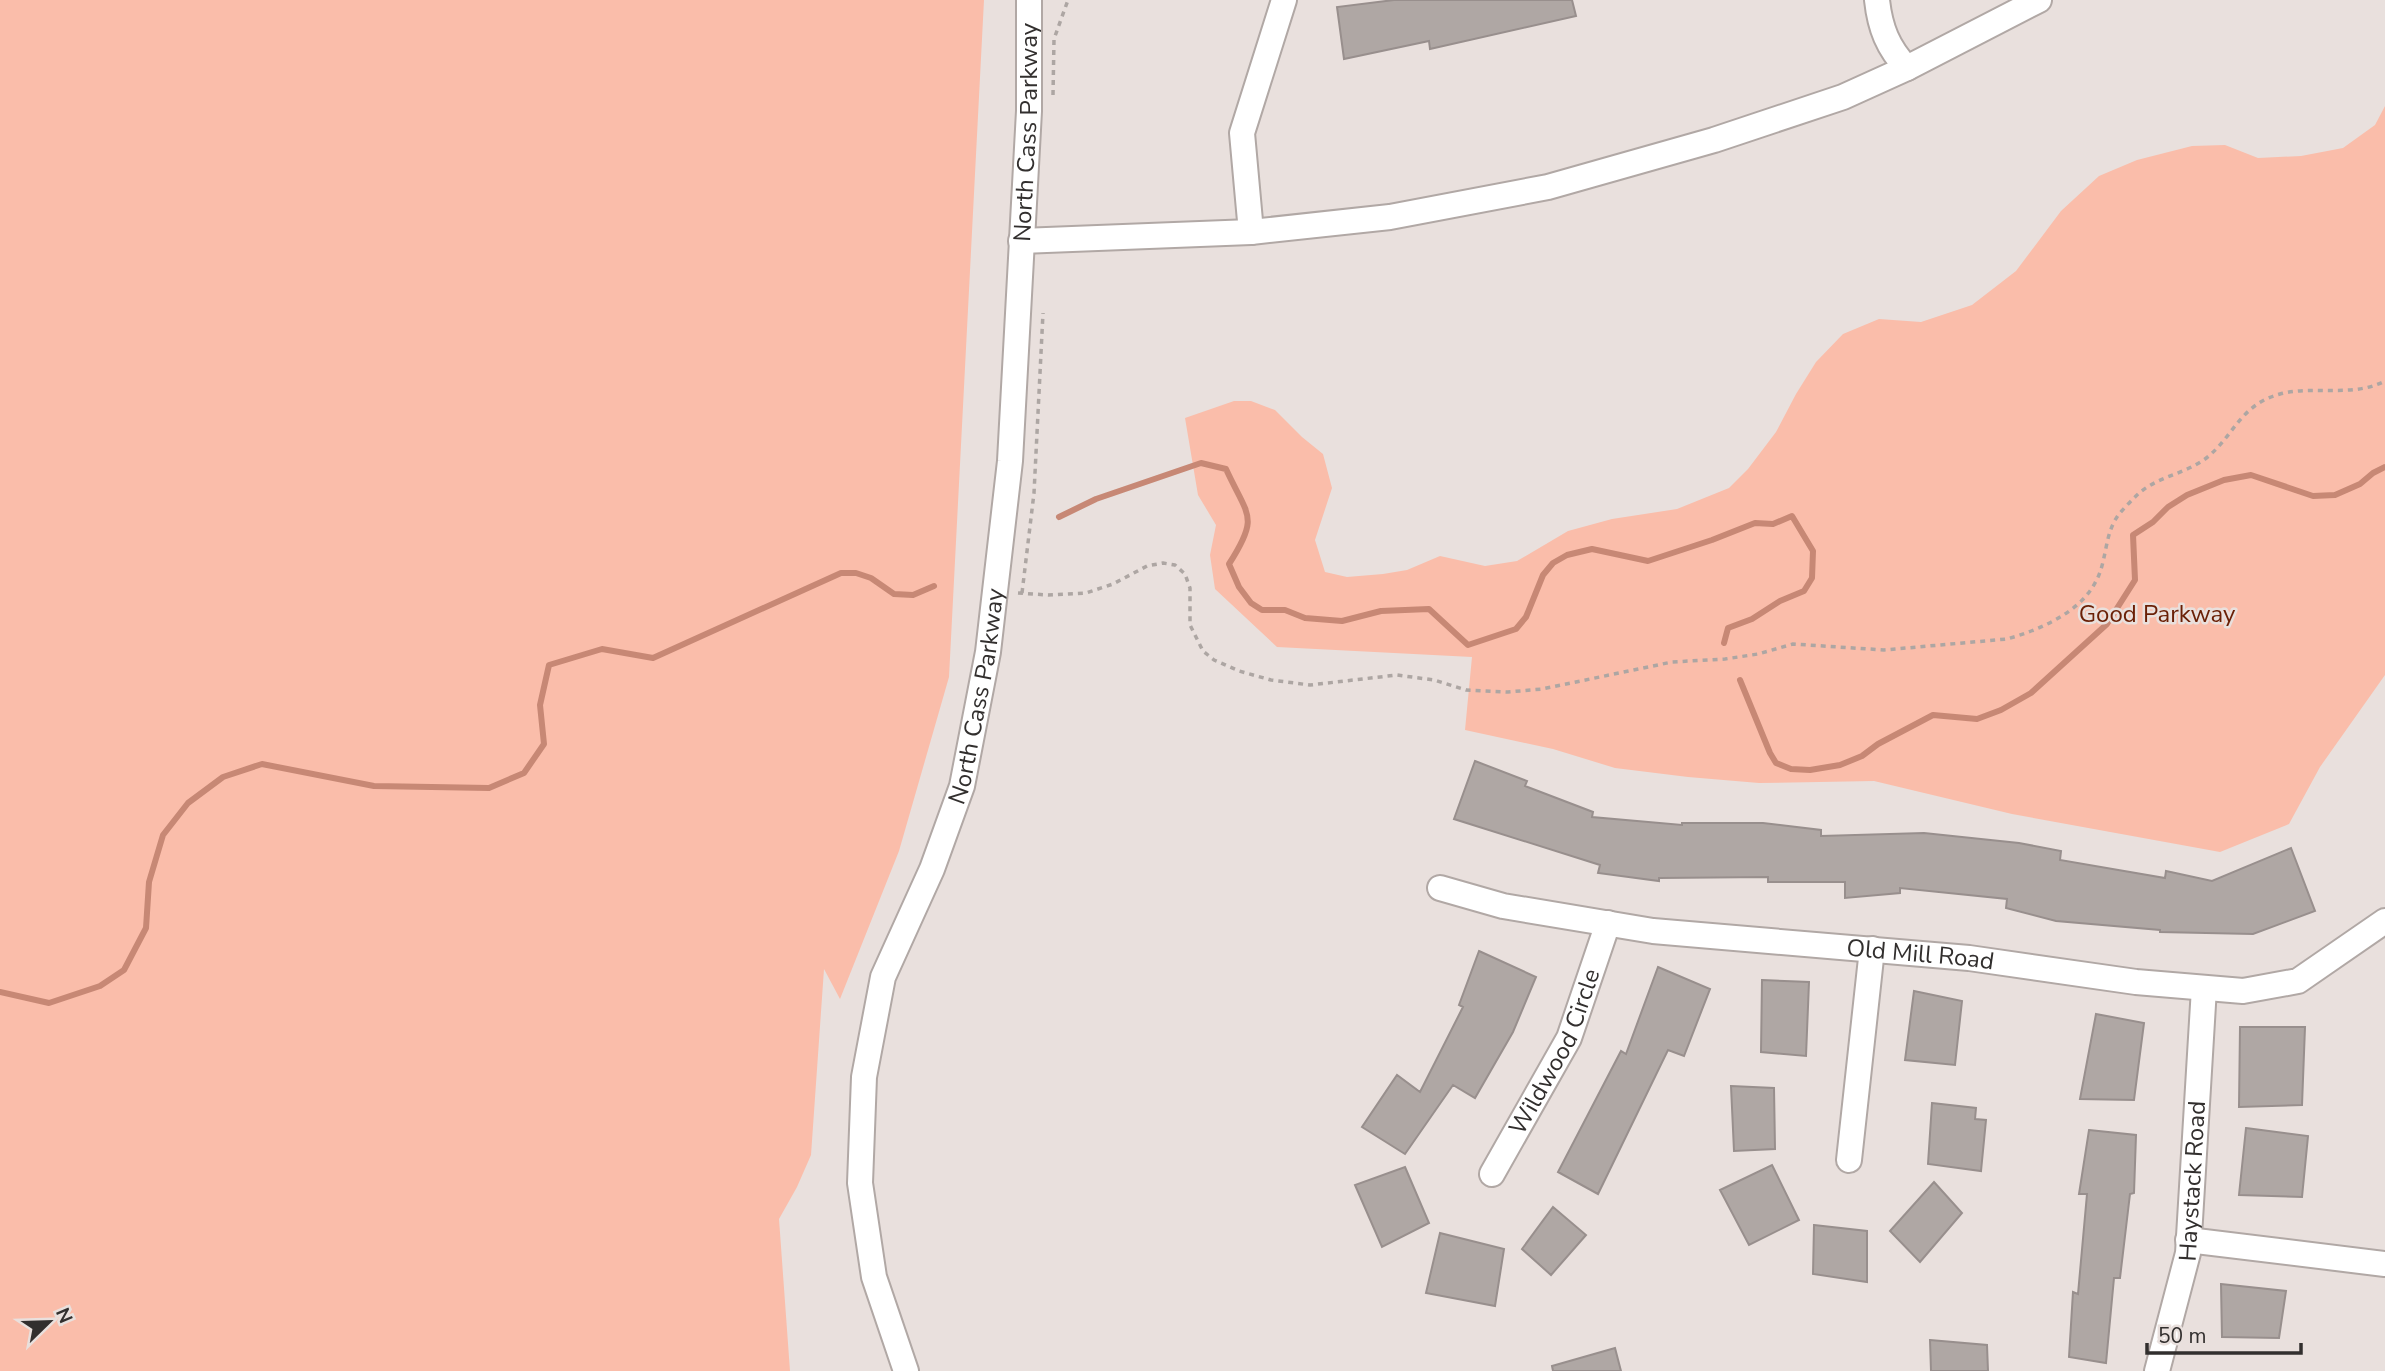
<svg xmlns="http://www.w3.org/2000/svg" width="2385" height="1371" font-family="'Nunito Sans',sans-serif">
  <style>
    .green { fill: #fabdaa }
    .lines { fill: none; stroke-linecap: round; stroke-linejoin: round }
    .stream { stroke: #c78875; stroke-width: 6 }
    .building { fill: #afa7a4; stroke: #988f8d; stroke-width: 2 }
    .minor-casing { stroke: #b1a8a5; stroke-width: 28 }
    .path { stroke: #ada6a3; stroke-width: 3.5; stroke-dasharray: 5 5; stroke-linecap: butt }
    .minor { stroke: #fff; stroke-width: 24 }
    .labels { text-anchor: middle; stroke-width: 5; stroke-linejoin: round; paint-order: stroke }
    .street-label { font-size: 24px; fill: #322f2e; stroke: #e9e0dd }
    .park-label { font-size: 24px; fill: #6a1f05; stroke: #e9e0dd }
  </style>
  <rect width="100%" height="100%" fill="#e9e0dd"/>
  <!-- green -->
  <path class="green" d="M0 0H984L949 677 899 851 840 999 824 969 811 1155 797 1187 779 1219 790 1371H0Z
    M2385 106V675L2320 767 2289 824 2220 852 2012 814 1874 781 1759 783 1688 777 1615 768 1553 749 1465 730 1472 657 1277 647 1215 589 1210 555 1216 525 1198 495 1185 418 1234 401H1251L1275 410 1302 437 1323 454 1332 488 1315 540 1325 572 1347 577 1383 574 1407 570 1440 556 1485 566 1517 561 1568 531 1612 519 1677 509 1729 488 1748 469 1776 432 1796 394 1816 362 1843 334 1879 319 1921 322 1972 305 2016 271 2061 211 2099 176 2137 160 2192 146 2225 145 2258 158 2301 156 2343 148 2375 125Z"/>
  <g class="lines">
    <!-- stream -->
    <path class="stream" d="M1059 517 1096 499 1201 463 1226 469C1248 517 1260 516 1229 564L1239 587 1251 603 1262 610H1285L1305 618 1342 621 1381 611 1429 609 1468 645 1516 629 1526 617 1543 575 1553 563 1567 555 1592 549 1648 561 1712 540 1755 523 1773 524 1792 516 1813 551 1812 578 1804 591 1780 601 1752 619 1728 628 1724 643
      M1740 680 1770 753 1776 763 1791 769 1810 770 1840 765 1862 756 1878 744 1933 715 1977 719 2001 710 2031 693 2107 624 2135 580 2133 535 2153 522 2168 507 2187 495 2224 480 2251 475 2313 496 2335 495 2360 484 2373 473 2385 467
      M0 992 49 1003 100 986 124 970 146 928 149 882 163 835 188 803 223 777 262 764 374 786 489 788 524 773 544 744 540 705 549 665 602 649 653 658 841 573H856L871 578 894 594 913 595 934 586"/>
  </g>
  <!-- building -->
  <path class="building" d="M1394 0H1572L1576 16 1430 49 1429 41 1344 59 1337 7Z
    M1475 761 1527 781 1525 786 1593 812 1592 817 1682 825V823H1763L1821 830V836L1924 833 2019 843 2061 851 2060 860 2165 878 2166 871 2212 881 2291 848 2315 911 2253 934 2160 932V930L2056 921 2006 908 2007 899 1900 888V893L1845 898V882H1768V877L1659 878V881L1598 873 1600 865 1454 819Z
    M1479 951 1536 977 1513 1032 1475 1098 1453 1085 1405 1154 1362 1127 1397 1075 1420 1092 1463 1007 1459 1005Z
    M1658 967 1710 989 1684 1056 1668 1050 1598 1194 1558 1172 1621 1051 1626 1054Z
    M1762 980 1809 982 1806 1056 1761 1052Z
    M1914 991 1962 1001 1955 1065 1905 1060Z
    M2096 1014 2144 1023 2134 1100 2080 1099Z
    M2240 1027H2305L2302 1105 2239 1107Z
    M1731 1086 1774 1088 1775 1149 1734 1151Z
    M1932 1103 1976 1108 1975 1119 1986 1120 1981 1171 1928 1164Z
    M2246 1128 2308 1136 2302 1197 2239 1195Z
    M2089 1130 2136 1135 2134 1193 2130 1194 2120 1278H2114L2106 1363 2069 1357 2073 1292 2078 1294 2087 1194H2079Z
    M1772 1165 1799 1220 1749 1245 1720 1190Z
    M1405 1167 1429 1223 1382 1247 1355 1185Z
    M1934 1182 1962 1213 1920 1262 1890 1231Z
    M1553 1207 1586 1235 1551 1275 1522 1249Z
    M1814 1225 1867 1231V1282L1813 1274Z
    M1440 1233 1504 1249 1495 1306 1426 1293Z
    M2221 1284 2286 1291 2279 1338 2222 1337Z
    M1930 1340 1987 1345 1988 1371H1931Z
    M1615 1348 1621 1371H1553L1552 1366Z"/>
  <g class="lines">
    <!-- minor casing -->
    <g class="minor-casing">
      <g id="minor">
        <path d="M1877 0C1880 28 1888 48 1907 68L2039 0"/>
        <path d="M1251 232 1242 133 1284 0"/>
        <path d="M1021 241 1251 232 1390 217 1548 187 1714 140 1843 97 1907 68"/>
        <path id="s1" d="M1440 888 1503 906 1653 931 1969 958 2136 982 2243 991 2298 981 2385 921"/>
        <path d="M1849 1160 1872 949"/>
        <path id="s2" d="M1492 1174 1569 1038 1608 923"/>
        <path d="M2188 1240 2385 1264"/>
        <path id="s3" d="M906 1371 874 1277 860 1183 864 1077 883 977 932 869 962 786 988 652 1010 461 1029 111V0"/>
        <path id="s4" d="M2157 1371 2188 1253 2204 988"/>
      </g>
    </g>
    <!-- path -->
    <path class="path" d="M1053 95 1054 39 1068 0
      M1018 593 1048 595 1086 593 1113 584 1147 566 1163 563 1175 565 1185 574 1190 588V625L1203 651 1214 660 1239 671 1271 680 1310 685 1397 675 1434 680 1466 690 1508 692 1542 689 1672 662 1725 659 1758 654 1793 644 1884 650 2007 639C2039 630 2079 613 2095 583 2107 563 2104 536 2117 517 2122 510 2129 503 2135 497 2154 477 2183 475 2205 459 2234 437 2239 405 2280 394 2314 385 2352 398 2385 381
      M1022 593 1034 493 1043 313"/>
    <!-- minor -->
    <use href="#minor" class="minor"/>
  </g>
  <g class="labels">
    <!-- street labels -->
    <g class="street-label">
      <text dy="8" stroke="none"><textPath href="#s3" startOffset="1267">North Cass Parkway</textPath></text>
      <text dy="8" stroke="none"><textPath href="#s3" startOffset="700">North Cass Parkway</textPath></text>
      <text dy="8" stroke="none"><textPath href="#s1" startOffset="486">Old Mill Road</textPath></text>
      <text dy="8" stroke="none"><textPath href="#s2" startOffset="138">Wildwood Circle</textPath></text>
      <text dy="8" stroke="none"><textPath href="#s4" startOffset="194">Haystack Road</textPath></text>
    </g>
    <!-- park labels -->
    <g class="park-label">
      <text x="2157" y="622">Good Parkway</text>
    </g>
  </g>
  <!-- north arrow -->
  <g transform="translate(49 1322) rotate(67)" stroke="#e9e0dd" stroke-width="5" paint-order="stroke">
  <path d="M0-5L12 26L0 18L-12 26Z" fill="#322f2e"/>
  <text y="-10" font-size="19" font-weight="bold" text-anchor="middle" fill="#322f2e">N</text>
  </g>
  <!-- scale -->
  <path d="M2147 1343v10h154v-10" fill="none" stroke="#322f2e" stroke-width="3.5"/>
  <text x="2158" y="1343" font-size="21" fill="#322f2e" stroke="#e9e0dd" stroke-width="5" paint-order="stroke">50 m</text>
</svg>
